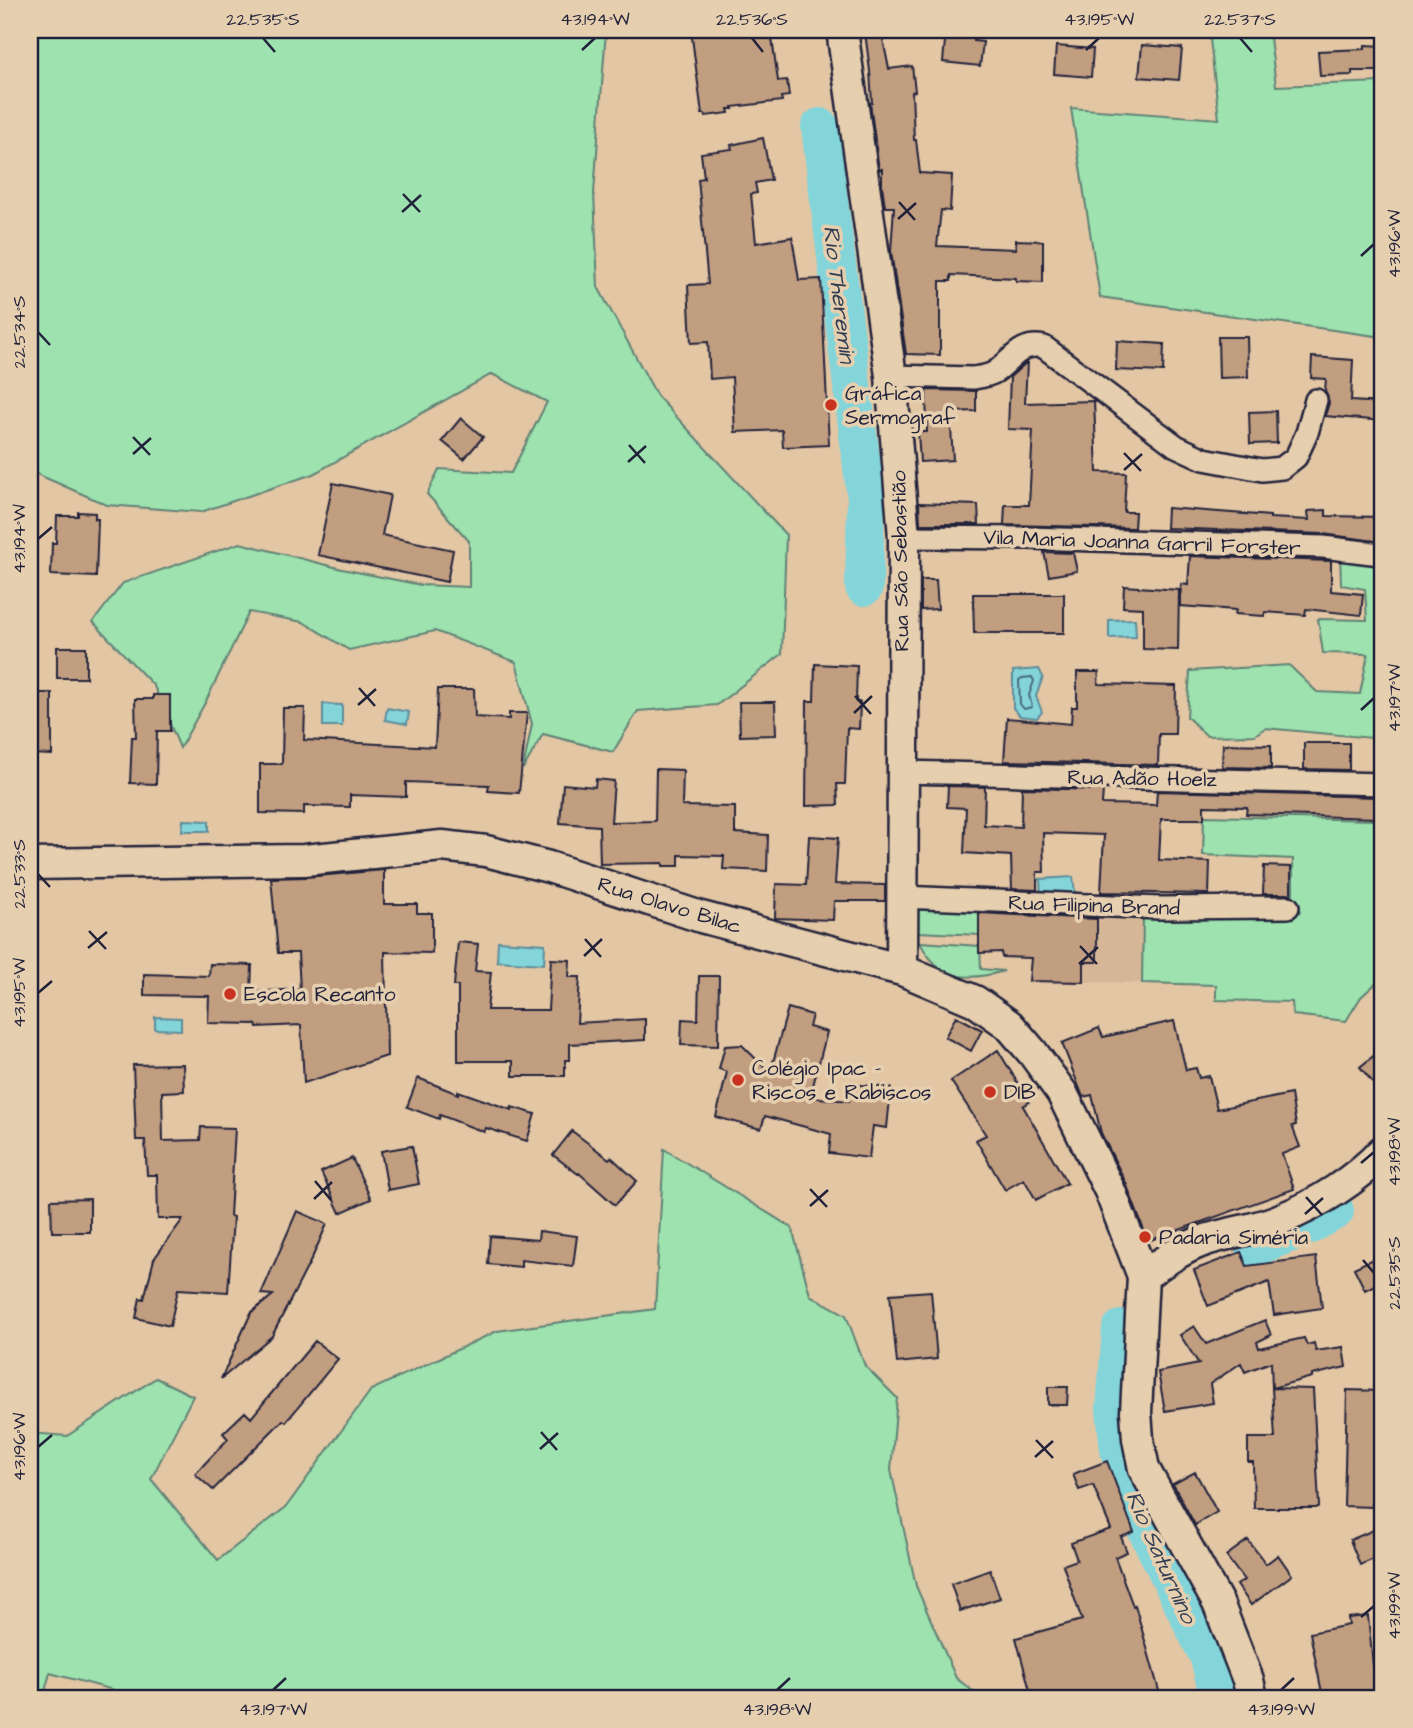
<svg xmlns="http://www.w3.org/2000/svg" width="1413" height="1728" font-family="'Architects Daughter',sans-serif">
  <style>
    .built { fill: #d5b798 }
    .green { fill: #9de2af; stroke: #608275; stroke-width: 2 }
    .water { fill: #84d5da; stroke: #5d8d9a; stroke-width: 2 }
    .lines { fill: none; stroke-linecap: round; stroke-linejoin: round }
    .shore { stroke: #496a7b; stroke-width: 2 }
    .river { stroke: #84d5da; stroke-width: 38 }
    .building { fill: #c29e81; stroke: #22223b; stroke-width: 2 }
    .street-casing { stroke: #22223b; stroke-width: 26 }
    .secondary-casing { stroke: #22223b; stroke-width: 35 }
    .street { stroke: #e6cfaf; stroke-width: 21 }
    .secondary { stroke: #e6cfaf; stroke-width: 30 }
    .ticks { fill: none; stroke: #22223b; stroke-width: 2.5 }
    .poi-dot { fill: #c8321e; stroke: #e6cfaf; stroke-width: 2.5 }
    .labels { text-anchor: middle; stroke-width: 7; stroke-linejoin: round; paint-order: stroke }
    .poi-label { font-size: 21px; fill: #22223b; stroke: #e6cfaf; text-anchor: start }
    .street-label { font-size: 21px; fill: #22223b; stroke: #e6cfaf }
    .water-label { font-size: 23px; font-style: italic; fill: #313d53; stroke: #e6cfaf }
    .neatline { fill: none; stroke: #22223b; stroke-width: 2.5 }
    .ticks-label { font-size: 18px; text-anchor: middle; fill: #22223b }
  </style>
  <rect width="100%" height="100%" fill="#e3c6a4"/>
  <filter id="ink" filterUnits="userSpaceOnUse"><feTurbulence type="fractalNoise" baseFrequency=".0143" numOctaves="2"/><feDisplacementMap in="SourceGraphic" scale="14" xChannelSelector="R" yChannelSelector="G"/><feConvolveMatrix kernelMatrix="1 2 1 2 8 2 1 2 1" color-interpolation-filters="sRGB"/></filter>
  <g filter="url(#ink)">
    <!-- built -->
    <path class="built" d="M1143 913 1142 983 1084 982V962H1097V914Z"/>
    <!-- green -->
    <path class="green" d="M30 30H606L594 193 598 287 657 396 786 535 782 654 717 705 638 711 613 752 543 734 523 769 532 724 516 662 435 631 349 650 303 622 249 612 206 701 180 748 154 686 93 622 123 583 240 543 342 569 421 585 469 587V541L427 494 439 469 511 473 547 402 492 374 313 474 201 512 107 505 30 471Z
      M1209 30H1269L1276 86 1383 82V337L1100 297 1071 108 1219 119Z
      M1340 550 1383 561V739L1265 728 1255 735 1207 736 1187 717 1190 671 1289 665 1317 692 1360 694 1368 654 1323 653 1318 619 1367 620 1365 589 1341 585Z
      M1204 816 1374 820 1383 841V977L1361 997 1346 1021 1293 1015 1292 1002 1216 1000V985L1142 983 1143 913 1293 909V859L1203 855Z
      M917 900 997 903V913H980V935L918 932Z
      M920 942 980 946 981 969 1004 971C967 982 938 980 920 942Z
      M664 1149 792 1228 810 1295 846 1315 865 1366 897 1398 891 1470 916 1586 956 1678 982 1698H137L136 1696 50 1673 43 1698H30V1433L67 1436 156 1378 193 1396 151 1479 218 1560 286 1507 371 1390 497 1331 655 1309Z"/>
    <!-- water -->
    <path class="water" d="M1135 619 1136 637 1109 638V620Z
      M1039 669 1043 677 1036 696 1042 712 1037 718 1020 716 1013 708V671Z
      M323 704 342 705V726H323Z
      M387 708 409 712 407 724 385 720Z
      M183 820 209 821V831H182Z
      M1073 877 1075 893 1041 896 1040 879Z
      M498 941 545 944 544 964 497 961Z
      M155 1017 181 1018V1030L155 1029Z"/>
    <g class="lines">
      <!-- shore -->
      <path class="shore" d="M1032 677 1034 681 1029 695 1032 707 1024 709 1020 704 1019 680 1022 678Z"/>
      <!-- river -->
      <path class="river" d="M820 127 866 499 864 587
        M1254 1248 1310 1225 1335 1211
        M1121 1329 1115 1409 1119 1450 1136 1508 1209 1658 1217 1690V1698"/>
    </g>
    <!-- building -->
    <path class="building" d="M691 30H717V33L753 30 754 33 771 31 778 81 787 80 789 96 781 97 782 101 732 107 733 109H728L729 113 706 116 705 114H702Z
      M881 30 889 69 912 66 915 91 912 92 914 140H916L920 173 952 175 950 211 941 210 937 246 1016 249V240L1043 241V282L1016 281V278L951 275V281H940V355L906 354 891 251 894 207H885L882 185V169L879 170 870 103H872L870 71 865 32Z
      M946 30H975L974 41 983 42 980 66 943 62Z
      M1142 45 1182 48 1179 80 1139 77Z
      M1365 45 1383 46V71H1352V75L1320 76 1318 51 1365 49Z
      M1056 46 1093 49 1091 77 1054 74Z
      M763 138 771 180 755 183 757 193 751 194 756 243 792 237 799 280 821 279 829 445 783 447 782 430 735 432 732 377 710 379 708 342 691 343 688 285 708 284 698 179 704 178 701 153 732 149 731 145Z
      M1218 337H1247L1248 377 1219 378Z
      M1117 341 1164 344 1163 372 1116 370Z
      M1312 357 1353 360 1351 401 1383 403V421L1325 416 1329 403 1325 391 1326 379 1311 378Z
      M1027 362 1025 403 1094 401 1097 472 1126 473 1124 512H1135L1134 528 1004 525 1005 505H1029L1033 430 1008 429 1010 377Z
      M926 390 976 391V411L950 412 953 460 920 462 918 432H927Z
      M1276 411 1277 443 1250 444 1249 412Z
      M461 418 483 437 464 459 442 441Z
      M333 483 390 495 382 535 453 550 447 582 318 555Z
      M919 503 978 505 979 524H920Z
      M1167 508 1270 516V518L1309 520 1308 511 1326 510V516L1383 517V542L1323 534 1166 528Z
      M78 512 95 513V519H98L96 577 51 575 52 543H56L57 516H78Z
      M1044 552 1073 553 1077 571 1049 576Z
      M1190 556 1331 561V591L1363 594 1361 615 1306 609 1305 615 1265 612 1264 616 1235 614 1236 610 1180 606 1181 584 1188 585Z
      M921 580H936L938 609 921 610Z
      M1124 586 1179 590 1178 650 1143 649V608L1123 607Z
      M973 594H1064V633H974Z
      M57 647H86V678H57Z
      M815 664 857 666 856 702H860L859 729 847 728 845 784H837L838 805 806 806 807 701H814Z
      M1077 672H1099L1098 684 1176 686 1175 734H1159L1158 765 1004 761 1007 718 1071 724 1072 707H1077Z
      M438 689H474L475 717 509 719V713H527L519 793 488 791 489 785 406 782V797L350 795V807L304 806V814L260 813V764H282L283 708H305L304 740 435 747Z
      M30 693H52V755L30 754Z
      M153 695H170V731H157L156 784 130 783 132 737H136L135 699H153Z
      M739 702H775L776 735 740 736Z
      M1304 743H1349V770L1304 769Z
      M1223 744 1271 745V768L1222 767Z
      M656 769 683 770 682 806 735 807V833L768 835 767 871 723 869 724 856 679 855V866H663V863L600 864 599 826 560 823 563 784 595 787 596 779 614 781 611 822 655 821Z
      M948 786 985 787 984 825 1021 827 1022 788 1103 790 1102 804 1156 805 1157 791 1377 797V818L1246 814 1247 807 1204 806V819H1161L1159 860 1210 862 1209 894 1101 892 1104 835 1043 833 1044 872H1037V890L1012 889 1011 856 964 853 966 808 947 807Z
      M809 836 838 838 835 884 885 885V901H834L833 920 775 918 776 884 806 885Z
      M1264 866 1291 867V894H1263Z
      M384 870V904H417V913H432V953L385 952 387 1056 304 1083 301 1025 257 1027 256 1024 208 1023 209 996 144 995V974L209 976 210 964 252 965 251 992 300 989 298 953H278L271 878 306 877Z
      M979 913 1097 919V962H1084V982L1029 981 1031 958 1002 957 1001 952 979 953Z
      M458 942 478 944 475 971 491 972 487 1010H548L551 959 570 960 569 977H580L577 1023 645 1019V1040L570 1044V1060H565V1076H513V1061H458V986H454Z
      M699 976H719L718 1046 681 1045 682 1019 698 1020Z
      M788 1008 812 1015 809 1027 827 1032 810 1097 849 1101 851 1084 891 1088 887 1128 873 1126 869 1158 829 1153 831 1134 765 1116 761 1129 716 1117 727 1072 719 1069 725 1046 742 1045 770 1073Z
      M956 1016 982 1030 971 1051 945 1037Z
      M1174 1021 1186 1070 1196 1068 1199 1078 1209 1076 1217 1109 1291 1094 1296 1125 1292 1126 1300 1147 1282 1154 1294 1189 1148 1241 1126 1183 1101 1133 1092 1095 1083 1097 1062 1043 1099 1028 1103 1037Z
      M1383 1048V1095L1360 1067Z
      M998 1050 1029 1102 1023 1106 1067 1183 1036 1200 1024 1179 1005 1190 976 1140 986 1135 951 1081Z
      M183 1064 184 1091 162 1092 163 1141 200 1140 201 1127 235 1128 230 1216 233 1217 231 1249 228 1292 178 1289 170 1326 136 1318 140 1298 144 1299 154 1259 183 1219H158L157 1175H147L145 1140H136L133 1065Z
      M418 1078 458 1094V1091L512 1110V1107L535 1114 527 1141 486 1128 484 1132 440 1115 439 1119 407 1107Z
      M572 1131 609 1159 611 1157 637 1181 615 1205 579 1173 578 1174 553 1155Z
      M412 1146 419 1184 388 1190 381 1151Z
      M352 1158 371 1199 340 1213 321 1172Z
      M90 1199V1232H52L51 1200Z
      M297 1211 327 1224 312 1258 272 1336 221 1379 251 1313 273 1295 261 1294Z
      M539 1231 577 1236 573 1266 521 1260V1267L488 1264 490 1236 538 1240Z
      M1241 1252 1247 1266 1316 1257 1322 1308 1274 1315 1269 1282 1208 1306 1194 1270Z
      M1383 1254V1281L1365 1290 1354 1268Z
      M931 1291 937 1359 897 1363 890 1294Z
      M1265 1320 1271 1335 1257 1342 1259 1348 1304 1338 1307 1345 1314 1343 1316 1351 1343 1347 1346 1367 1312 1375V1377L1272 1388 1271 1362 1245 1372 1241 1363 1210 1384 1213 1403 1165 1411 1158 1372 1199 1364 1180 1335 1194 1326 1206 1344Z
      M315 1341 338 1359 286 1422 283 1420 213 1490 195 1474 228 1439 223 1433 245 1412 251 1418Z
      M1048 1387H1068L1067 1405H1048Z
      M1272 1388 1313 1389 1319 1506 1316 1508H1254L1253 1462H1248V1438H1275Z
      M1347 1390 1383 1391V1459H1373L1372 1507 1344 1506Z
      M1107 1461 1134 1532 1121 1537 1127 1552 1115 1557 1133 1606 1135 1605 1161 1698H1032L1016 1638 1082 1620 1063 1565 1077 1560 1071 1543 1111 1529 1093 1485 1079 1490 1073 1474Z
      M1195 1472 1217 1512 1195 1525 1173 1484Z
      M1383 1526V1555L1360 1565 1350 1540Z
      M1248 1540 1266 1564 1278 1555 1292 1575 1251 1605 1237 1585 1244 1580 1226 1556Z
      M990 1570 1000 1598 960 1611 951 1584Z
      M1368 1616 1373 1665 1383 1664V1695L1369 1696V1698H1323L1310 1633 1349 1625 1348 1618Z"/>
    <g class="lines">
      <!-- street casing -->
      <g class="street-casing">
        <path id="street" d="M891 376 973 378C980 377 989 376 995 372 1012 361 1020 341 1044 347L1176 446 1204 459 1262 470 1282 468 1296 457 1307 433 1316 400
          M904 537 1028 538 1323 547 1380 554
          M902 772 1383 784
          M901 897 1159 908 1288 907"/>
      </g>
      <!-- secondary casing -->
      <g class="secondary-casing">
        <path id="secondary" d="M842 30 891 376 904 537 902 970
          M30 864 304 860 442 846 486 851 549 867 701 917 902 970 975 1001 1009 1025 1033 1053 1062 1093 1110 1191 1143 1276 1136 1412 1138 1439 1144 1469 1218 1603 1248 1680 1252 1698
          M1143 1276C1163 1262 1181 1249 1203 1241 1229 1232 1256 1230 1281 1219 1318 1204 1356 1180 1383 1151"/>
      </g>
      <!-- street -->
      <use href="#street" class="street"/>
      <!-- secondary -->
      <use href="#secondary" class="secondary"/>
    </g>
  </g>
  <!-- ticks -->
  <path class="ticks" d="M263 38 275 52M752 38 763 52M1240 38 1252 52M582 50 595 38M1086 50 1099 38M403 194 420 212M899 202 915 220M402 212 421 195M898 219 916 203M1361 256 1374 244M38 332 50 345M133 437 150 455M629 445 645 463M1124 453 1141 471M133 454 151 438M628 462 646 446M1124 470 1142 454M38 539 52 527M359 688 375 706M855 696 871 714M358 705 376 689M1361 710 1374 698M854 713 872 696M38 874 50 887M89 931 106 949M585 939 601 957M1080 946 1097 964M88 948 107 932M584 956 602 939M1079 964 1098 947M38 993 52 981M1361 1163 1374 1152M315 1181 331 1200M810 1189 827 1207M1306 1197 1322 1215M314 1199 332 1182M810 1206 828 1190M1305 1214 1323 1198M1363 1260 1374 1273M541 1432 557 1450M1036 1440 1053 1458M38 1447 52 1435M540 1449 558 1433M1035 1457 1053 1441M1361 1617 1374 1606M273 1690 286 1678M777 1690 790 1678M1281 1690 1294 1678"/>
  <!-- markers -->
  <g class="poi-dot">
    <circle cx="831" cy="405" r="7"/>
    <circle cx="230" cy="994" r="7"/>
    <circle cx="738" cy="1080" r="7"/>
    <circle cx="990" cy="1092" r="7"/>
    <circle cx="1145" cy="1237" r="7"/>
  </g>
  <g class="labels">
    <!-- poi labels -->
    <g class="poi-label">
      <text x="845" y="400">Gráfica<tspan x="845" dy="24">Sermograf</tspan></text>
      <text x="244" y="1001">Escola Recanto</text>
      <text x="752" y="1075">Colégio Ipac -<tspan x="752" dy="24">Riscos e Rabiscos</tspan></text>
      <text x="1004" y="1099">DIB</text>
      <text x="1159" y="1244">Padaria Siméria</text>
    </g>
    <!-- street labels -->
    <g class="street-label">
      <text transform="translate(1142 542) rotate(2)" y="7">Vila Maria Joanna Garril Forster</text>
      <text transform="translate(900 561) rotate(-91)" y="7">Rua São Sebastião</text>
      <text transform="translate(1142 778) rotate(1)" y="7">Rua Adão Hoelz</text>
      <text transform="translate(670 905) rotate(17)" y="7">Rua Olavo Bilac</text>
      <text transform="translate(1094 905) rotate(2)" y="7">Rua Filipina Brand</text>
    </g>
    <!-- water labels -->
    <g class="water-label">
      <text transform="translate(840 294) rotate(83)" y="8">Rio Theremin</text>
      <text transform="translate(1162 1557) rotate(66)" y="8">Rio Saturnino</text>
    </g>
  </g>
  <!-- margin -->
  <rect width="1413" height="1728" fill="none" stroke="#e6cfaf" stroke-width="77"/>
  <rect x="38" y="38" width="1336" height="1652" class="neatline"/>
  <g class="ticks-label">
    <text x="263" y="25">22.535°S</text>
    <text x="595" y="25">43.194°W</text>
    <text x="752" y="25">22.536°S</text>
    <text x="1099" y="25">43.195°W</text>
    <text x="1240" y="25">22.537°S</text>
    <text transform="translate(1394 244) rotate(-90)" y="6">43.196°W</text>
    <text transform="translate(19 332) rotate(-90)" y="6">22.534°S</text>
    <text transform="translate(19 539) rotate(-90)" y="6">43.194°W</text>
    <text transform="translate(1394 698) rotate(-90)" y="6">43.197°W</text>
    <text transform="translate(19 874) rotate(-90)" y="6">22.533°S</text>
    <text transform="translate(19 993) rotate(-90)" y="6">43.195°W</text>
    <text transform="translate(1394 1152) rotate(-90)" y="6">43.198°W</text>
    <text transform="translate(1394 1273) rotate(-90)" y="6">22.535°S</text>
    <text transform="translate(19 1447) rotate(-90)" y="6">43.196°W</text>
    <text transform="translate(1394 1606) rotate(-90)" y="6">43.199°W</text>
    <text x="273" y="1715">43.197°W</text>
    <text x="777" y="1715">43.198°W</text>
    <text x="1281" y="1715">43.199°W</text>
  </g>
</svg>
